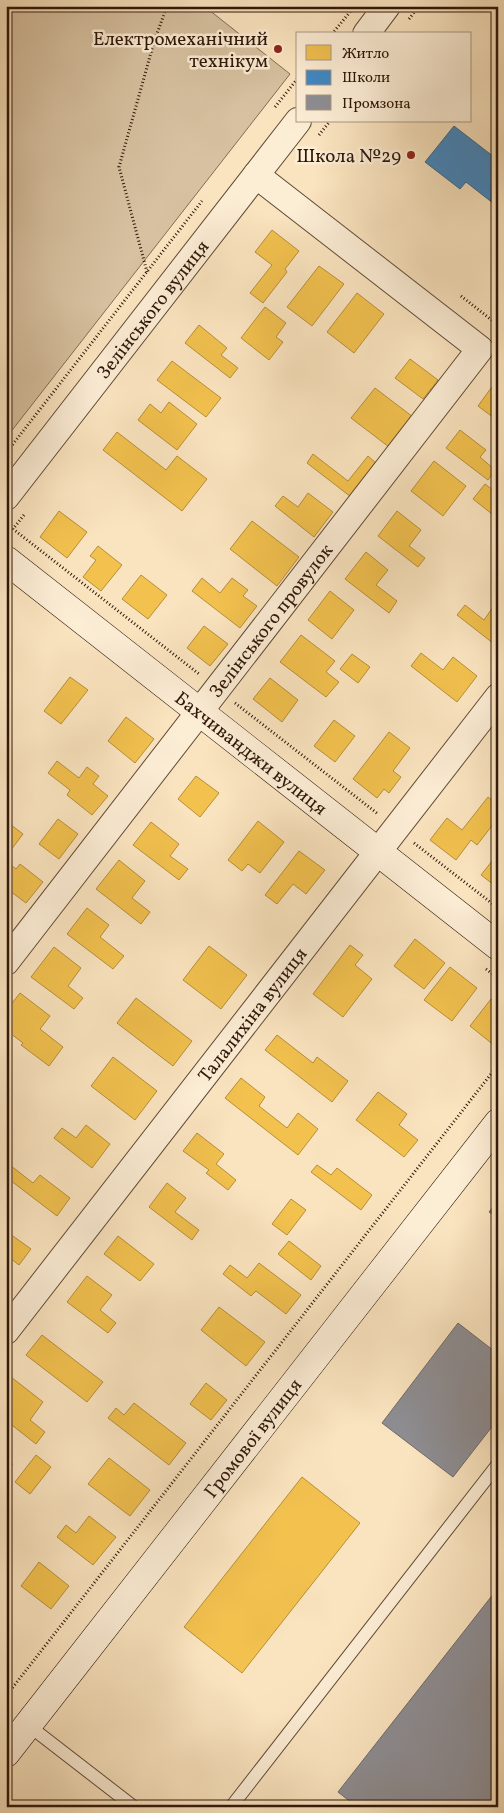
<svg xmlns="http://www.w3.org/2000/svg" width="504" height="1813" font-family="Vollkorn,serif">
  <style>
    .green { fill: #d7c1a0; stroke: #826c54 }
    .homes { fill: #f2c14e; stroke: #b78e39 }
    .schools { fill: #3f88c5; stroke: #3a668d }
    .industry { fill: #8d8d92; stroke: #706a69 }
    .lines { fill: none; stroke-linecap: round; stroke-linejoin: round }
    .lane-casing { stroke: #614a36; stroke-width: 14 }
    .street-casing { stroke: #614a36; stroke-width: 28 }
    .secondary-casing { stroke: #2e1709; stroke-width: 29 }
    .path { stroke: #2e1709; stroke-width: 3; stroke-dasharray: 1 2.5; stroke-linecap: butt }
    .lane { stroke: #fcedd5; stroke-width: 12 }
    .street { stroke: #fcedd5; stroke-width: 26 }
    .secondary { stroke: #fcedd5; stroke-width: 28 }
    .poi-dot { fill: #8f2418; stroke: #fcedd5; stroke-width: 2 }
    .labels { text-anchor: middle; stroke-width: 5; stroke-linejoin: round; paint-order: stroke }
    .poi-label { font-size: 19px; fill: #2e1709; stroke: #fcedd5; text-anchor: end }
    .street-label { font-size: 19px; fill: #2e1709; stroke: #fcedd5 }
  </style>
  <rect width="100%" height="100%" fill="#fae4bf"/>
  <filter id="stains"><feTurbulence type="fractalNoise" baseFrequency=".004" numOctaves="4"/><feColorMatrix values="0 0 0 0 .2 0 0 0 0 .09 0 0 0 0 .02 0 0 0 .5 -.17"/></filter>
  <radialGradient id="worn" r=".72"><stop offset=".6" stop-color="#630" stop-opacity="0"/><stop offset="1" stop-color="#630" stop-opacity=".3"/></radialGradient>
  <!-- green -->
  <path class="green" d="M6 6H204L290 74 6 438Z"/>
  <!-- homes -->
  <path class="homes" d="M272 230 299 251 285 269 287 272 263 303 250 293 272 265 255 252Z
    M319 266 344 284 312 326 287 307Z
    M357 293 384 314 354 353 327 332Z
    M265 307 286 323 276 337 283 342 269 360 241 338Z
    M199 325 227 348 221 355 238 368 230 378 185 343Z
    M410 359 438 380 423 399 395 378Z
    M172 361 221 398 206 417 157 380Z
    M494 384 498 386V421L478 406Z
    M375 388 413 417 389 447 351 418Z
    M169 402 197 424 177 450 138 420 150 404 161 413Z
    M460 430 486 450 480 457 495 470 488 480 446 448Z
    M117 432 166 470 177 456 207 479 182 511 103 450Z
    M313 454 348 481 368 456 377 464 351 497 307 463Z
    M434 461 466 486 443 516 411 491Z
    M485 484 498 494V507L492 514 473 499Z
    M308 493 333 512 314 537 275 506 283 496 298 507Z
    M59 511 87 532 67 558 40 537Z
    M397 511 421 530 409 546 425 558 418 567 378 536Z
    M252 521 299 557 277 586 230 549Z
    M98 546 122 565 101 591 83 577 96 560 90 556Z
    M366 552 388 570 376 585 397 601 389 613 345 579Z
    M141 575 167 595 148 619 122 599Z
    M202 578 220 593 232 578 248 590 243 596 257 606 240 628 192 591Z
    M330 591 354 610 332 639 308 620Z
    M465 605 484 620 493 607 498 611V647L457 615Z
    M204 626 228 644 210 666 187 648Z
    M301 635 335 661 326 672 339 682 326 697 280 662Z
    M421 653 443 670 453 657 477 676 457 702 411 666Z
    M352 654 370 667 358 683 340 669Z
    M70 677 88 690 61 724 44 711Z
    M270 678 298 700 282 722 253 699Z
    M126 717 154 739 135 763 108 741Z
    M334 720 355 736 335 762 314 746Z
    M389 732 410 748 393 771 401 777 389 793 384 789 377 798 353 779Z
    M57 761 79 778 87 767 99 776 93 784 108 796 92 815 67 795 70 790 48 773Z
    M196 776 219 793 200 817 178 799Z
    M488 797 498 805V818L477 845 471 840 456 860 430 840 447 818 462 830Z
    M58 819 78 834 59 859 39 844Z
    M6 821 23 834 8 854 6 853Z
    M258 821 284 842 260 873 248 864 242 871 228 860Z
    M151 822 179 844 170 856 188 869 179 880 133 845Z
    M299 851 325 870 306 894 293 884 277 904 265 895Z
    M496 856 498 858V888L481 875Z
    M119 860 145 881 132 898 150 912 141 924 96 889Z
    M6 861 16 869 20 864 43 882 26 903 6 888Z
    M87 908 109 925 100 937 124 956 113 969 67 934Z
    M415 939 445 963 424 989 394 966Z
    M350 945 363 955 355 965 372 979 343 1017 313 994Z
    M209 946 247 975 221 1009 183 980Z
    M54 947 81 968 68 986 83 998 74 1009 31 977Z
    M450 967 477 988 452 1021 424 1000Z
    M20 993 50 1016 40 1029 63 1047 49 1066 21 1045 23 1043 6 1030V1011Z
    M136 998 192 1041 173 1066 117 1023Z
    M491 999 498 1004V1042L495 1046 470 1026Z
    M277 1035 313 1063 317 1057 348 1081 332 1102 265 1050Z
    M113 1057 157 1091 135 1120 91 1086Z
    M241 1078 265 1097 259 1106 287 1128 298 1113 318 1129 298 1155 225 1098Z
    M378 1092 407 1114 399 1125 418 1140 404 1157 356 1120Z
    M86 1125 110 1144 92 1168 54 1138 62 1128 76 1138Z
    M197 1133 224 1154 216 1164 236 1180 228 1190 206 1173 209 1170 183 1151Z
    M6 1162 33 1183 40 1175 70 1198 57 1216 6 1177Z
    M317 1165 331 1175 337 1168 372 1195 361 1210 311 1172Z
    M167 1183 186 1198 175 1212 199 1230 192 1240 149 1207Z
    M291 1199 306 1210 287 1235 272 1224Z
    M6 1231 31 1249 19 1265 6 1255Z
    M118 1236 154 1264 140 1281 104 1254Z
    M289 1241 321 1266 311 1280 278 1254Z
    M259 1263 301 1295 286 1314 256 1291 251 1296 223 1274 230 1265 247 1278Z
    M87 1276 112 1295 100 1310 116 1323 108 1333 67 1302Z
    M219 1307 265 1342 246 1366 201 1330Z
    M42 1335 103 1382 87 1402 26 1355Z
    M11 1377 43 1402 30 1420 45 1432 36 1444 8 1422 12 1417 6 1413V1384Z
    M206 1383 227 1400 211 1420 190 1404Z
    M134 1403 186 1443 169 1465 108 1418 116 1408 124 1415Z
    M36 1455 51 1467 30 1494 15 1482Z
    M109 1458 150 1490 130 1516 88 1484Z
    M6 1459 13 1464 6 1473Z
    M302 1477 360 1523 242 1673 184 1627Z
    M89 1516 116 1537 93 1565 57 1537 66 1525 76 1533Z
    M39 1562 69 1586 51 1609 21 1586Z"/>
  <!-- schools -->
  <path class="schools" d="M454 126 498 160V207L466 182 460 189 425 162Z"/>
  <!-- industry -->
  <path class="industry" d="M498 1201V1218L489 1212Z
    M458 1323 498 1354V1419L453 1477 382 1423Z
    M498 1588V1807H357L338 1792Z"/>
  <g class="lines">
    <!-- lane casing -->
    <g class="lane-casing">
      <path id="lane" d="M28 1725 134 1807
        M231 1807 498 1464"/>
    </g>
    <!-- street casing -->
    <g class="street-casing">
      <g id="street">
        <path d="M366 34 387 6"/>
        <path id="s1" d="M6 497 298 121"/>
        <path id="s2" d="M6 962 480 349 256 175"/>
        <path id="s3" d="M6 1331 498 697"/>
      </g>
    </g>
    <!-- secondary casing -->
    <g class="secondary-casing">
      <g id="secondary">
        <path id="s4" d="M6 560 498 946"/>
        <path id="s5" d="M6 1753 498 1123"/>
      </g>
    </g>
    <!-- path -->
    <path class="path" d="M409 19 419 6
      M332 34 354 7
      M275 107 298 78
      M319 135 330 121
      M147 272 119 167 154 42 167 6
      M461 296 498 325
      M6 453 202 201
      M24 515 13 529 199 674
      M235 703 378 814
      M414 843 498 908
      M486 969 498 978
      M6 1696 498 1065"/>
    <!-- lane -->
    <use href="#lane" class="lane"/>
    <!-- street -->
    <use href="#street" class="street"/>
    <!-- secondary -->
    <use href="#secondary" class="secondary"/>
  </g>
  <!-- markers -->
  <g class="poi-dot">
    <circle cx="278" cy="49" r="5"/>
    <circle cx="411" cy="155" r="5"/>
  </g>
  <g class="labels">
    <!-- poi labels -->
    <g class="poi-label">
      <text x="268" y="45">Електромеханічний<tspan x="268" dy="22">технікум</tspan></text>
      <text x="401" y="162">Школа №29</text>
    </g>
    <!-- street labels -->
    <g class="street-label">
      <text dy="7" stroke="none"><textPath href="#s1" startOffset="238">Зелінського вулиця</textPath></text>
      <text dy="7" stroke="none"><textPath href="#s2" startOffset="432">Зелінського провулок</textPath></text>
      <text dy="7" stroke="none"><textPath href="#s4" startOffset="312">Бахчиванджи вулиця</textPath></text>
      <text dy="7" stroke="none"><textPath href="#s3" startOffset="401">Талалихіна вулиця</textPath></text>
      <text dy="7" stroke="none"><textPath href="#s5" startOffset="400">Громової вулиця</textPath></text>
    </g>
  </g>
  <!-- margin -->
  <rect width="504" height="1813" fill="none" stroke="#fae4bf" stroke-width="25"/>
  <rect x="8" y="8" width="489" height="1798" fill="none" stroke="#2e1709" stroke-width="2.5"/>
  <rect x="12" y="12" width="479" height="1788" fill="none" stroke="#2e1709"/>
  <!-- legend -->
  <rect x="296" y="32" width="175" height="90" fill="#fcedd5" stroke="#aa9783"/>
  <rect x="306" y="45" width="25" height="15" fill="#f2c14e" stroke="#aa9783"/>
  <text x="342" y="58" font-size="15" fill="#2e1709">Житло</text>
  <rect x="306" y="70" width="25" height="15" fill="#3f88c5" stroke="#aa9783"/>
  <text x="342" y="82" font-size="15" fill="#2e1709">Школи</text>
  <rect x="306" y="95" width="25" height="15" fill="#8d8d92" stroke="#aa9783"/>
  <text x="342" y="108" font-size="15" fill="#2e1709">Промзона</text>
  <rect width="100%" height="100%" filter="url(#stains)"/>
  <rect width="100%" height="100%" fill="url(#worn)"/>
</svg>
